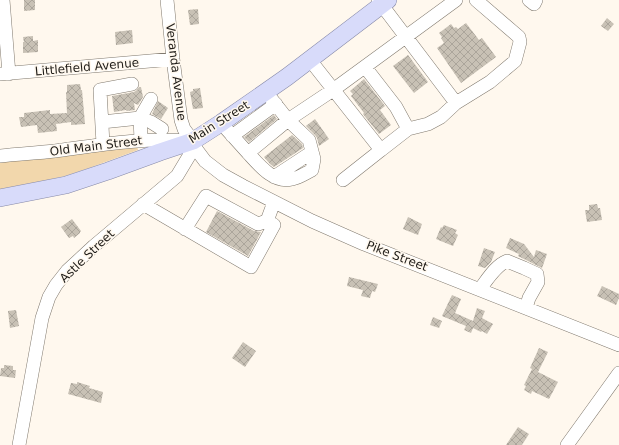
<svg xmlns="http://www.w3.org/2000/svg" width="619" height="445" font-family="'DejaVu Sans',sans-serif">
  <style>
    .green { fill: #f2d7ac }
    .building { fill: url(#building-cross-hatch) }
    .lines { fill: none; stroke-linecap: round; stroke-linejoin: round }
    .minor-casing { stroke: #80796e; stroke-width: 14 }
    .major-casing { stroke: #8689a8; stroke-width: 18 }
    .minor { stroke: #fff; stroke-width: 13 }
    .major { stroke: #d8dbfa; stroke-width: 17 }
    .labels { text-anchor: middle; stroke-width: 3; stroke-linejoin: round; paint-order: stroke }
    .street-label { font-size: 12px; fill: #1f1c18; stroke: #fff8ee }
  </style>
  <defs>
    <pattern id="building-cross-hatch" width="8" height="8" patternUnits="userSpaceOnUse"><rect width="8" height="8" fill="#c8c1b5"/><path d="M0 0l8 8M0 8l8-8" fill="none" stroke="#aba59b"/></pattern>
  </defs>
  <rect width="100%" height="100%" fill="#fff8ee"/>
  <!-- green -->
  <path class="green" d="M137 145 138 150 89 168 65 176 0 191V162Z"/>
  <!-- building -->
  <path class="building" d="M24 0H35V10L24 11Z
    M198 9 199 24 190 25 188 10Z
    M607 18 614 24 608 31 601 26Z
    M466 23 479 40 482 38 496 57 461 83 437 48 444 43 441 38 442 37 439 33 451 24 454 28 456 27 458 29Z
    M132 30 133 43 116 45 115 32Z
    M33 36V41L38 40V52L23 53V42H24L23 37Z
    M408 55 428 82 414 93 393 66Z
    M364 79 385 106 380 110 391 125 379 134 363 114 364 113 351 96 353 94 350 91Z
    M80 84 81 90H82L85 124 71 125V122L56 124 57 131 38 133 37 125 21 127 19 117H24V113L50 110V114L67 113 66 92H67V85Z
    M139 87H141L143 97 138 105 134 103 135 110 127 111 126 110 114 112 112 96 134 92 137 90Z
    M200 88 203 108 193 109 190 92 193 91V89Z
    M158 101 168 108 161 119 152 114Z
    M274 115 277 119 249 142 244 137Z
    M315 119 329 139 319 146 317 138 315 135 306 126Z
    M292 135 302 144 303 148 274 167 270 164 264 157Z
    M597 204 598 208H600L602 220 587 222 585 210H589V205Z
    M217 211 254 231 261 232 248 256 206 232Z
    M408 217 422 224 418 235 403 229Z
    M72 219 81 231 80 232V233L74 238 73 236 69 238 61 227Z
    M444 225 457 230 455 233 458 235 453 246 436 239 441 227 442 228Z
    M510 238 524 244 534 257 536 250 547 254 542 268 518 256 519 254 506 248Z
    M484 248 495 252 491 262 485 268 478 266Z
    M349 277 378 284 375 292 372 291 370 298 361 296 363 290 347 286Z
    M602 286 619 294V298L616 305 597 296Z
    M452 295 461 299 455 313 473 321 477 308 485 311 482 318 493 324 487 334 482 331 481 332 473 328 471 333 464 330 466 326 442 316Z
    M16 310 19 326 10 328 8 311Z
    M433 317 442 321 439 328 430 325Z
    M243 342 256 351 245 367 232 358Z
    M539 348 548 352 538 372 558 382 549 399 532 391 531 394 524 390 526 386 524 385 532 369 530 368Z
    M4 365 13 366V370H16L15 378 0 376 1 368H4Z
    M77 382 90 386 89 388 103 392 101 403 68 394 71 383 77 384Z
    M518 427 529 434 522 445H506Z"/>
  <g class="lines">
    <!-- minor casing -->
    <g class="minor-casing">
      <path id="minor" d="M3 0 9 74
        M167 0 173 59 181 120 184 129 193 141 196 149 205 161 223 175 243 186 312 221 364 244 619 345
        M378 0 456 103
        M529 0 534 4 536 0
        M310 60 381 150 343 180
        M365 67 396 107 408 129
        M0 74 173 59
        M102 122 140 118 151 122 162 129
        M221 123 248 153 288 120 266 92
        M232 136 276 104
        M141 140 140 118 151 99
        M103 144 100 90 132 84
        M381 150 408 129 428 124 441 117 456 103 490 82 515 61 520 42 519 37 476 0
        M248 153C259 165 274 184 292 179 299 178 306 173 312 170L314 159 309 140 288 120 333 90 456 0
        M0 156C18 154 37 153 55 151 99 145 144 137 189 141
        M274 177 312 152
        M143 204 251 267 274 225 267 221 274 202
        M185 229 206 196 258 224 267 221
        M480 289C487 280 496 265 507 261L524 268 537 274 538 282 529 298 526 308
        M19 445 42 318 49 297 56 285 67 271 94 246 177 176 189 156 193 141
        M567 445 619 373"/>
    </g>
    <!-- major casing -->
    <g class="major-casing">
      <path id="major" d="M0 198 66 185 108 171 160 152 193 141 221 123 287 77 388 0"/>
    </g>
    <!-- minor -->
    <use href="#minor" class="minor"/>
    <!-- major -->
    <use href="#major" class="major"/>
  </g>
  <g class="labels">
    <!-- street labels -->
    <g class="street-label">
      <text transform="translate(87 67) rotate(-5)" y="4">Littlefield Avenue</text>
      <text transform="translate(176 72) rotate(83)" y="4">Veranda Avenue</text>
      <text transform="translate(219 122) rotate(-32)" y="4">Main Street</text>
      <text transform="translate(96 146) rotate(-7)" y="4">Old Main Street</text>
      <text transform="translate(87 256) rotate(-44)" y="4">Astle Street</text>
      <text transform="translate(397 256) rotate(21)" y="4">Pike Street</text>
    </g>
  </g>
</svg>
